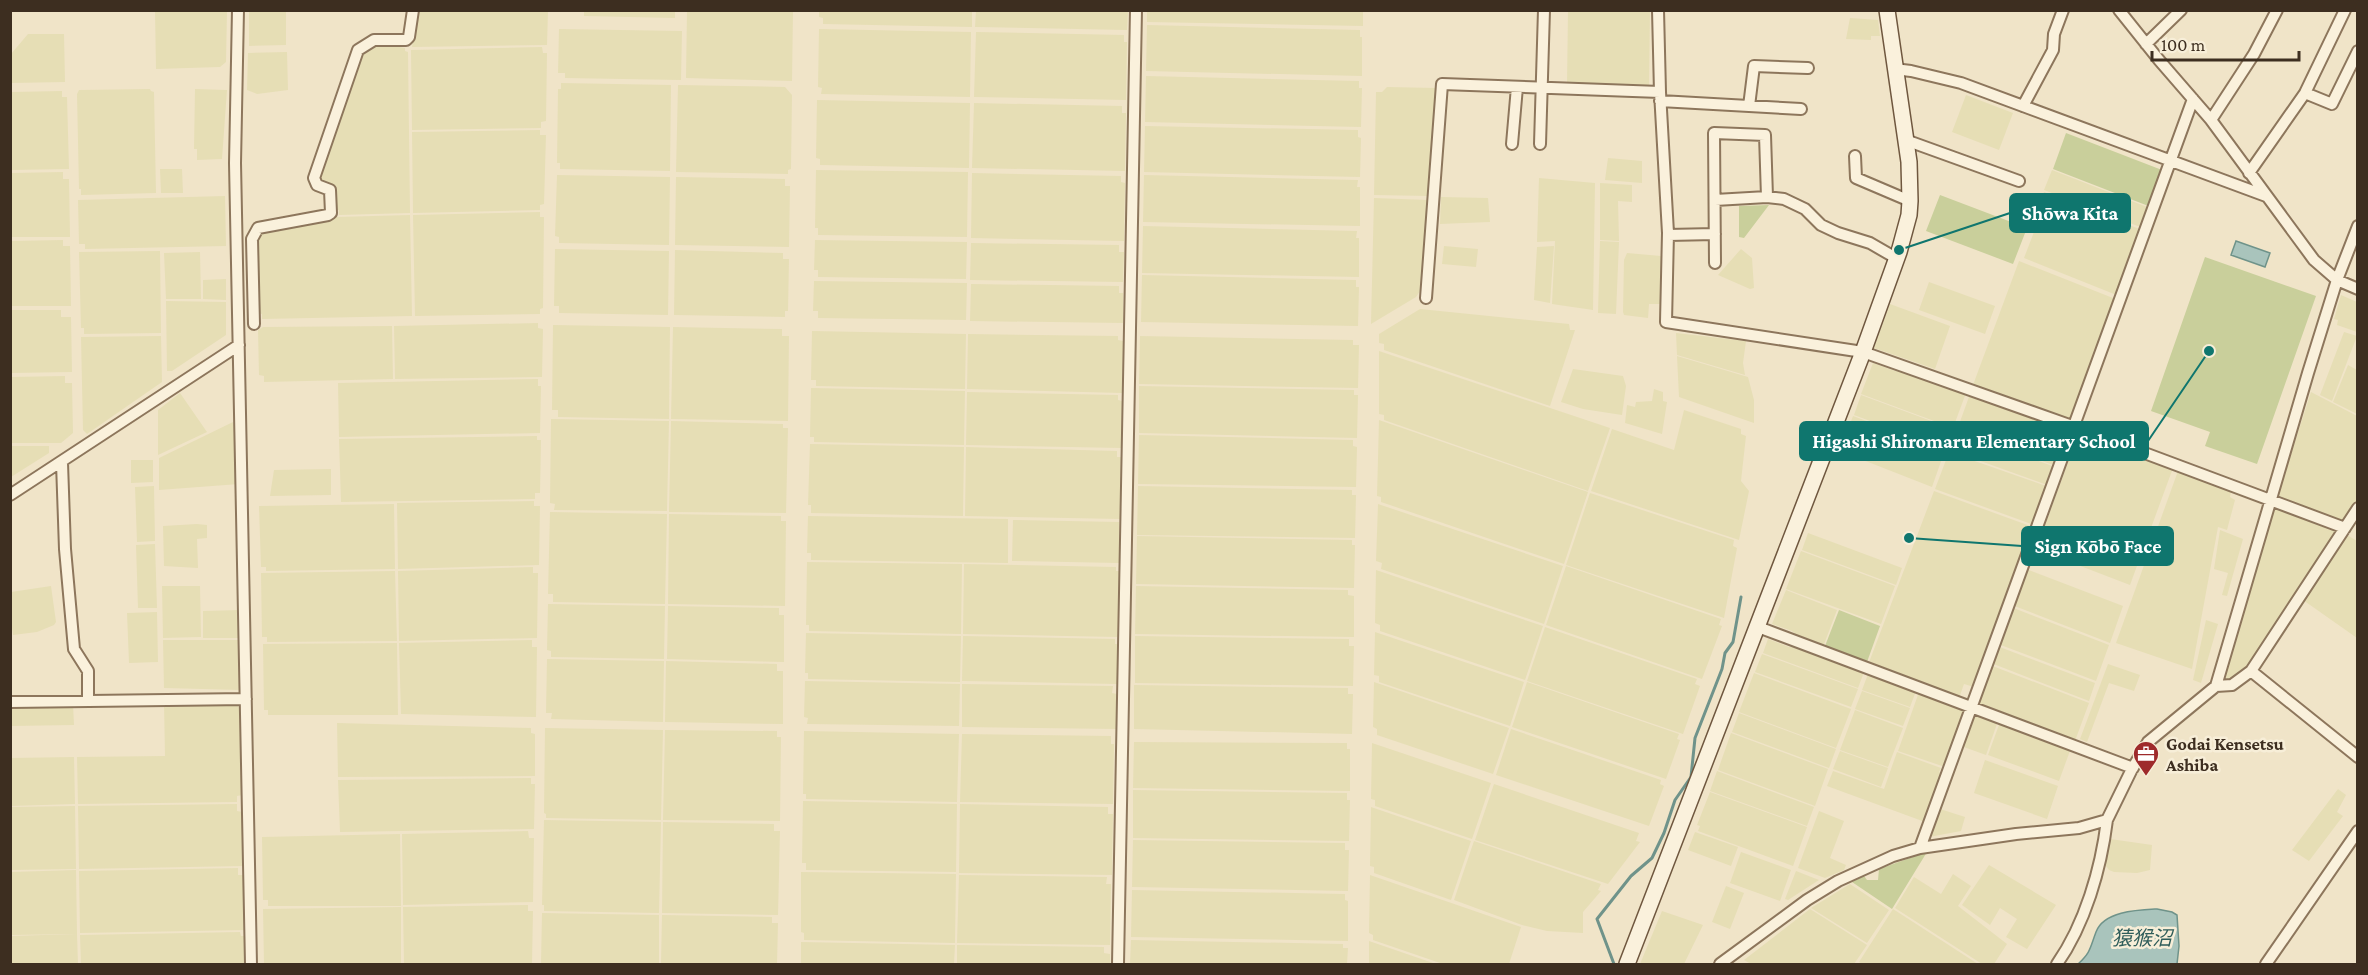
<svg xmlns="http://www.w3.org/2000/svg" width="2368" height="975" font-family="'Crimson Pro','Noto Sans JP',serif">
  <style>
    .farmland { fill: #e6deb5 }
    .green { fill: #c9cf9b }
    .water { fill: #a9c4bc; stroke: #6f938a; stroke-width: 1.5 }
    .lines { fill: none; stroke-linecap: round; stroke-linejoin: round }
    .stream { stroke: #6f938a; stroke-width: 3 }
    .street-casing { stroke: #8d765c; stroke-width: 14 }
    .secondary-casing { stroke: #6f573f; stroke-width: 18 }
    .street { stroke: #faf1dc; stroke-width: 10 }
    .secondary { stroke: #faf1dc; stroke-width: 15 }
    .labels { text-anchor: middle; stroke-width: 5; stroke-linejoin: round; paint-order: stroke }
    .poi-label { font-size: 18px; font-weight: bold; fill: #3d2e20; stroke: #f7eed8; text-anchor: start }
    .water-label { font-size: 20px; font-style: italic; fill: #2f5d5a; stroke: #f7eed8 }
    .leader { fill: none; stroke: #0f766e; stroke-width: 2 }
    .callout-dot { fill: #0f766e; stroke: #f7eed8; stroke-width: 2 }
    .callout { fill: #0f766e; stroke: #0f766e; stroke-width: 2 }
    .callout-label { font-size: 20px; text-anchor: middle; font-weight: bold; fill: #fff }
  </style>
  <rect width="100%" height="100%" fill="#f0e4c8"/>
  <!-- farmland -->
  <path class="farmland" d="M819 10 972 11V27L823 24V18L819 17Z
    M155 11H227L226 62 220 67 156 69Z
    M249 11H286V45L249 46Z
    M417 11H548L547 45 412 47Z
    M584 11H675V18L584 16Z
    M687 11H793L792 81 686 78Z
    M976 11H1128L1127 30 975 27Z
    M1147 11H1363V26L1147 22Z
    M1568 11H1650L1649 87 1567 83Z
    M1850 18 1878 20 1880 36H1871V40L1846 39Z
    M1147 25 1360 30V37H1362V76L1146 71Z
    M559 29 682 31 681 80 565 78V73H558Z
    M819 29 971 32 970 97 821 94 822 88 818 87Z
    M976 32 1124 35V42H1127L1126 100 974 97Z
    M28 34H64L65 82 11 83V54Z
    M377 43 405 48V51L408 52 410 213 339 215V210H335V185L319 181 361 54Z
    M542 47 543 53H547L546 121 541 122V128L412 130 411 50Z
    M287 52 288 90 257 94 247 90 248 53Z
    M1146 76 1359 81V88H1362L1361 127 1145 122Z
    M561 83 671 85 670 171 560 169V163H557L558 89H561Z
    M678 85 785 87 792 95 791 169 788 170V174L676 172Z
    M1387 87 1436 88 1429 196 1374 195 1376 92H1382Z
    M150 89 151 91 154 92 156 193 81 195V189H79L77 94 79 90Z
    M195 89 227 90 222 159 197 160V149H194Z
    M62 91V97H67L69 169 11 170V92Z
    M1966 95 2013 113 1999 150 1952 132Z
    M817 100 970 103 969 168 820 165V159L816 158Z
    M974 103 1122 106V113H1126L1125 171 972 168Z
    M1145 126 1358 130V137L1361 138 1360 177 1144 172Z
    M540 130V135H546L544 204 540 205V210L413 213 412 132Z
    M1608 158 1642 161V183L1605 180Z
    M160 169H182L183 193H161Z
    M816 170 968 172 967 237 818 235V228H815Z
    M2052 170 2147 207 2145 212 2148 214 2143 228 2044 190Z
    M63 172V179H69L70 237H11V173Z
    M972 173 1121 176V182L1125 183 1124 241 971 238Z
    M557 175 670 177 669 245 559 243V237L555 236Z
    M1144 175 1358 180 1357 187H1360V226L1143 222Z
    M676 177 785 179V186H790L789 247 675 245Z
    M1539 178 1595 183 1593 310 1552 304 1555 241 1537 242Z
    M1600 183 1632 185V202L1618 201 1619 241 1600 240Z
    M2044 192 2142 230 2119 296 2024 258 2042 211 2038 209Z
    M225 196 226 246 85 249V244H79L78 200Z
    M1441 197 1488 198 1490 222 1440 224Z
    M1374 198 1428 200 1422 288 1416 297 1371 324Z
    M540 212V217H544L543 308 540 309V314L415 316 413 215Z
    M410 215 412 316 262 319V314L258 313 256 239 261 237V232L336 217Z
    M1143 226 1357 231 1356 238H1359V277L1142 273Z
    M63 240V246H70L71 306H11V241Z
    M815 240 967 242 966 279 818 277V270H814Z
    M1600 241 1619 242 1616 314 1598 313Z
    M971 243 1119 245V252H1124L1123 282 970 280Z
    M1444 246 1478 249 1476 267 1442 264Z
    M1554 246 1550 303 1534 300 1537 247Z
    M555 249 669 251 668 315 559 313V306H554Z
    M1741 249 1752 258 1754 288 1750 289 1718 275Z
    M675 250 783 253V259H789L788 311H785V317L674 315Z
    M160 251 161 333 84 334V328H81L79 252Z
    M200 252 201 299H166L164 253Z
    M1627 253 1661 256V304H1649L1648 318 1624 315 1623 312 1624 260Z
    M2019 261 2118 300 2072 422 1973 385Z
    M1142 275 1356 280V287H1359L1358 326 1141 322Z
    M226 279V300L203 299V280Z
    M814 281 967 283 966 320 818 318V311H813Z
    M1929 282 1995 306 1985 334 1919 310Z
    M971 284 1119 286V293H1123V323L970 321Z
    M2341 295 2357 302V332L2337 325 2338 320 2334 319Z
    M166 301 226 302V335L172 371H167Z
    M1890 304 1950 326 1935 369 1874 348Z
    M1420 309 1569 324 1570 330H1575L1550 406 1384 350V344L1379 343V334Z
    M11 310H61V317H71L72 372 11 373Z
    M538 323V328L543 329 542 377 395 379 394 326Z
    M553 325 670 327 669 419 558 417V410H552Z
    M392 326 393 379 264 382V376L259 375 258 330 263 327Z
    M673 327 782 329V336H789L788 421 671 419Z
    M812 331 966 334 965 389 816 386V380H811Z
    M2344 332 2357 336 2332 401 2320 395Z
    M1676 333 1746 341 1743 363 1745 375 1677 355Z
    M968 334 1118 336V340L1123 341 1122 393 967 389Z
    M161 336 162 382 87 434 83 430 81 337Z
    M1140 336 1353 340V345H1359L1358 388 1139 384Z
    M1379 351 1610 428 1588 491 1384 420V415L1379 414Z
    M1677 356 1748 377 1754 400V423L1679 397Z
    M1873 363 1895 371 1906 370 1966 393 1953 428 1861 394Z
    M2348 365 2357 370V414L2333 402Z
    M1573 369 1623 376 1626 386 1622 415 1583 409 1561 402Z
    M65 376V383H72L73 433 61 443H11V377Z
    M538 379V386H541L540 433 339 437 338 383Z
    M1139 386 1354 390V395H1358L1357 438 1139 433Z
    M811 388 965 391 964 445 814 442V437H810Z
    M1654 389 1663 392V401L1667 402 1662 434 1625 423 1627 405 1635 407 1636 402 1652 401Z
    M967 392 1118 395V400L1122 401 1121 448 966 445Z
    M2311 392 2357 416V505L2344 525 2277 498Z
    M180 393 207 432 158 455V410Z
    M1970 394 2068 431 2056 466 1957 430Z
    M1861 395 1953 429 1945 449 1854 415Z
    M1684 410 1741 429V434L1746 436 1741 481 1749 491 1739 540 1591 491 1612 429 1674 450Z
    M1853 416 1945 450 1932 487 1840 451Z
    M551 419 669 421 667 511 554 510 555 504 550 503Z
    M1379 420 1588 492 1564 564 1381 502V497L1377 496Z
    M671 421 783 424V428H788L786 513 669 512Z
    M233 422 234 425 238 424 239 484 159 490V458Z
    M1957 431 2055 467 2049 483 2047 485 1950 450Z
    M2079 433 2173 468 2130 585 2036 549Z
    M1139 435 1353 440V446L1357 447 1356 487 1138 484Z
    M537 436V440H541L540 493H535V499L341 502 339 439Z
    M810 444 964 447 963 516 811 513V505H808Z
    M11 446H49V453L11 477Z
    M966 447 1117 451V457H1121L1120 519 965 516Z
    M1949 452 2046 486 2047 490 2034 525 1935 489Z
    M131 460H153V482L131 483Z
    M331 469V495L270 496 274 470Z
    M2178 471 2231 491 2230 497 2235 500 2227 530 2218 527 2192 669 2116 643Z
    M154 486 155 541 137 542 135 487Z
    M1138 486 1352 490V495H1356L1355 538 1137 535Z
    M1934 491 2033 527 1974 687 1964 684 1959 698 1868 665Z
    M1590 493 1734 540 1733 546 1737 548 1724 618 1566 565Z
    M534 501V506H540L539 565 398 569 397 503Z
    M394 504 395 569 266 571V567H261L259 506Z
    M1378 504 1563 566 1544 624 1381 569 1382 563 1376 561Z
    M2277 505 2340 532 2253 665 2234 683 2222 682 2274 507Z
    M550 512 667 514 665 604 553 602V594H548Z
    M669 514 781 516V521H786L785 606 668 604Z
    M808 516 1008 519V563L811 560V553H807Z
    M1013 520 1119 522V563L1012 561Z
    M197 524 207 525V538L197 539 198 568 164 566 163 526Z
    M2220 530 2243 539 2227 596 2222 595 2228 573 2214 569Z
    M1808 533 1902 568 1896 585 1802 550Z
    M2347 535 2357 541V638L2303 600Z
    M1137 536 1352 540V545H1355L1354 588 1136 584Z
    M155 544 157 608H138L136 545Z
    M1801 551 1895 586 1881 624 1786 589Z
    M807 562 962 564 961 634 809 631V625H806Z
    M964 564 1116 567V571H1119L1118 637 963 634Z
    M1566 566 1721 619 1719 625 1722 626 1702 679 1546 625Z
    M533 567V573H538L537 638 399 641 398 571Z
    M2026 569 2123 606 2110 643 2012 605Z
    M1376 570 1543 626 1525 680 1380 631V625L1375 623Z
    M395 571 397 641 267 642V637H262L261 573Z
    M51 586 56 622 54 625 37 632 13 635 11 621V592Z
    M162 586H200L201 637 163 638Z
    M1136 586 1348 590V595L1354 596V637L1135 634Z
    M1786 590 1837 610 1823 647 1800 638 1792 631 1772 624Z
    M548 604 665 606 664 659 551 657V651L547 650Z
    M668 606 779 608V615H784V662L667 659Z
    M2011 607 2109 645 2096 681 1998 644Z
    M241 610 242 638H203V611Z
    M157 612 158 662 129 663 127 613Z
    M2206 620 2218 624 2201 683 2193 680Z
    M1545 627 1697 679 1695 684 1700 686 1683 734 1527 681Z
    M1375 632 1524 682 1510 726 1379 682V676L1374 675Z
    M806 633 961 636 960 682 808 679V673H805Z
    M963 636 1115 639V644H1118L1117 684 962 681Z
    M1135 636 1349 639V646H1354L1353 686 1135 683Z
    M1768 639 1789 647 1795 646 1864 672 1858 688 1763 653Z
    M163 640H242L241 690 164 688Z
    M532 640V647H537L536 717 401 714 399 643Z
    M397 643 398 715H268V710H264L263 644Z
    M1997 646 2095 683 2089 701 1991 663Z
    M1762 654 1858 689 1851 707 1755 672Z
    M547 659 664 661 663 722 551 719 552 713H546Z
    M666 661 777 664V671H783V724L665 722Z
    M2108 664 2140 675 2134 691 2109 683 2087 742 2080 739Z
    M1990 665 2089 703 2075 741 1976 704Z
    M1754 673 1851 709 1836 748 1739 712Z
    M1868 674 1916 691 1910 707 1862 690Z
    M805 681 960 684 959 726 807 724 808 718 804 717Z
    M1374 682 1509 728 1493 774 1377 735V729L1373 727Z
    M1527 682 1679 734 1677 739 1680 740 1666 779 1512 727Z
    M962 684 1113 686 1112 693 1117 694V729L962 727Z
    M1134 685 1348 688V694H1353L1352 734 1134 729Z
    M1862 691 1910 708 1903 726 1855 709Z
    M1919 692 1966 709 1945 767 1898 751Z
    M235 702 242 712 243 795 237 796V802L78 804 77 757 165 756 164 703Z
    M73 704 74 725 11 726 10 705Z
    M1855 710 1903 728 1888 767 1840 750Z
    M1974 712 1998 721 1986 755 1961 746Z
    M1739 713 1836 749 1829 768 1732 732Z
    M2000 722 2071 748 2059 781 1988 755Z
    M337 723 531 728V733L535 734V776L338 777Z
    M545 728 663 730 661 820 546 818V814L544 813Z
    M1511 729 1661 780 1660 784 1664 786 1649 826 1496 775Z
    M665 730 777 731V737H781L780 821 663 820Z
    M804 731 959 734 957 802 806 799V794H803Z
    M1731 733 1828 769 1815 806 1718 770Z
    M962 734 1111 736V744H1114L1113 804 960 802Z
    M1134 742 1347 743V749H1350V791L1133 788Z
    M1372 743 1491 783 1472 839 1375 806V800L1371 799Z
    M1840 751 1888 768 1881 787 1833 769Z
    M1897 752 1941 768 1939 772 1943 773 1925 822 1827 786 1833 771 1884 789Z
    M74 757 75 804 11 806V758Z
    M1985 760 2058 786 2047 819 1974 793Z
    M1717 771 1814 807 1807 826 1710 791Z
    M531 778V784H535L534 829 340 832 338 780Z
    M1494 784 1639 833 1636 841 1640 842 1608 884 1475 840Z
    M2338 789 2346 795 2337 812 2343 816 2309 861 2292 850Z
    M1133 790 1347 793V800H1350L1349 841 1133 838Z
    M1710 792 1807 827 1793 866 1698 831 1700 826 1697 825Z
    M803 801 957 804 956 872 806 870V863H802Z
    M237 804V811L243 812 244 866 79 869 78 806Z
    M960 804 1108 807V814H1113L1112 875 959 873Z
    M75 806 76 869 11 870V807Z
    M1371 807 1471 841 1451 900 1374 873V867L1370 866Z
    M1940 809 1965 817 1961 831 1929 837Z
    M1819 811 1844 821 1830 858 1846 865 1844 870 1825 878 1798 868Z
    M544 820 661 822 659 913 544 911V905H542Z
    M663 822 774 824V831H780L778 915 662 913Z
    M528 831 529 838H534L533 902 403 905 402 834Z
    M1695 832 1738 847 1731 866 1688 850Z
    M400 834 401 906H268V900H263L262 837Z
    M2110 839 2152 845 2150 870 2137 873 2114 872 2109 870 2103 862Z
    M1133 840 1345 843V850H1349L1348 891 1132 887Z
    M1474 841 1601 884 1598 890 1601 891 1583 912V933L1547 931 1522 925 1454 900Z
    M1741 852 1791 870 1780 901 1730 883Z
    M1989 865 2056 905 2027 949 2006 937 2017 919 2000 908 1990 925 1962 905Z
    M238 868V875H244L245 930 80 933 79 871Z
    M76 870 77 934 11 935V872Z
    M1796 871 1819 880 1788 900 1785 899Z
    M801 872 956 874 955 943 804 940V933L801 932Z
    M1953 874 1971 886 1958 906 2007 944 1994 964H1982L1895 908 1914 877 1941 894Z
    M959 875 1107 877 1106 884H1111L1110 945 957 943Z
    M1370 875 1521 927 1509 964H1443L1373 940V935L1369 933Z
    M1850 884 1889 910 1867 943 1811 908Z
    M1726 886 1744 893 1730 929 1712 922Z
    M1132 890 1345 894V900L1348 901V941L1131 937Z
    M528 905V911H533L532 964H404L403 907Z
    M401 907V964H264L263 909Z
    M1810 909 1867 945 1854 964H1751L1744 960Z
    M1893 909 1978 964H1862L1859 962Z
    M1662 911 1703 925 1684 964H1640Z
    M542 913 659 915V964H541Z
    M662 915 772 917V923H778L777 964H661Z
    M240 932 241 936H245V964H81L80 935Z
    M77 934 78 964H11V936Z
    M1131 940 1343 944V948H1348L1347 964H1130Z
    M1369 941 1436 964H1369Z
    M801 942 955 945 954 964H801Z
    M957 945 1104 947V953L1110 954V964H957Z"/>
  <!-- green -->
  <path class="green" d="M2066 133 2162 170 2151 207 2053 169Z
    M1940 195 2027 228 2013 264 1926 231Z
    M1769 205 1744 238 1739 237V206Z
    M2205 257 2316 296 2257 464 2205 446 2210 432 2151 411Z
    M1839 610 1880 626 1867 662 1825 646Z
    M1927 852 1892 909 1852 882 1864 876 1867 880H1878L1879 869Z"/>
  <!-- water -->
  <path class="water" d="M2236 241 2270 253 2265 267 2231 255Z
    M2157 909 2172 912 2177 915 2179 946 2177 964H2078C2091 952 2090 948 2096 932 2104 911 2138 910 2157 909Z"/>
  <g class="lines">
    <!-- stream -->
    <path class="stream" d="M1614 964 1597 919 1631 876 1652 858 1664 833 1675 800 1691 777 1695 738 1722 669 1725 653 1733 642 1741 597"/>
    <!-- street casing -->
    <g class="street-casing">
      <path id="street" d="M238 10 235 163 251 964
        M1658 10 1660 92 1668 233 1666 322 1863 352 2075 427 2345 528
        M2119 10 2159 60 2211 120 2314 260 2337 280 2358 289
        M2146 44 2181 10
        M1894 69 1911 71 1961 83 2266 196
        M2305 93 2332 104 2358 51
        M1660 101 1801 109
        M1749 106 1754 66 1808 68
        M2023 106 2053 50 2054 34 2063 10
        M2211 120 2254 54 2277 10
        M1906 142H1911L2019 181
        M1512 144 1517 87
        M1540 144 1544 10
        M1855 156 1856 178 1910 201
        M2249 173 2305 93 2345 10
        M1715 200 1767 197 1784 199 1805 209 1821 225 1838 233 1870 243 1896 258
        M1668 235 1715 234
        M1715 263 1714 133 1765 135 1767 197
        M1426 298 1442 84 1660 92
        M254 324 252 239 258 228 328 215 331 213 330 190 317 185 314 178 358 50 374 40H406L409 37 413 10
        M62 463 65 549 74 649 88 671V701
        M10 495 239 345
        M1758 627 2133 768
        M2251 671 2358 757
        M2216 686 2232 685 2251 671 2358 508
        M10 702 246 699
        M1920 848 2193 99
        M1118 964 1136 10
        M1720 964 1807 900 1838 881 1893 856 1920 848 2016 834 2079 828 2107 820 2131 771 2148 742 2216 686 2308 373 2337 280 2358 226
        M2057 964C2085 924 2101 869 2107 820
        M2266 964 2358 831"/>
    </g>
    <!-- secondary casing -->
    <g class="secondary-casing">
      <path id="secondary" d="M1627 964 1863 352 1899 252 1909 215 1910 201 1909 162 1887 10"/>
    </g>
    <!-- street -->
    <use href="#street" class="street"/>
    <!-- secondary -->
    <use href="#secondary" class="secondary"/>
  </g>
  <!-- icons -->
  <defs>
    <g id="office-pin" transform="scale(1.35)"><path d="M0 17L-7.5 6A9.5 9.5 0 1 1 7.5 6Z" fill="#9e2a2b" stroke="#f7eed8"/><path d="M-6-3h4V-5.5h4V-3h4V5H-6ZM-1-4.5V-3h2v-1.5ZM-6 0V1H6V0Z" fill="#fff"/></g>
  </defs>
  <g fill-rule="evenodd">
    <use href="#office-pin" x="2146" y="754"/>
  </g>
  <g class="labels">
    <!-- poi labels -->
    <g class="poi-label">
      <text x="2166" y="750">Godai Kensetsu<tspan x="2166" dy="21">Ashiba</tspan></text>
    </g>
    <!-- water labels -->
    <g class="water-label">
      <text x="2142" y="945">猿猴沼</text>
    </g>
  </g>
  <!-- callouts -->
  <path class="leader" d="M1899 250L2010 213M2209 351L2148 441M1909 538L2022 546"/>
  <g class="callout-dot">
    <circle cx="1899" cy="250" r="6"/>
    <circle cx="2209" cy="351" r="6"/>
    <circle cx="1909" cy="538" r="6"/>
  </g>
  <g class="callout">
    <rect x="2010" y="194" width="120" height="38" rx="6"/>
    <rect x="1800" y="422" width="348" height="38" rx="6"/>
    <rect x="2022" y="527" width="151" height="38" rx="6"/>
  </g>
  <g class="callout-label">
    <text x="2070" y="220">Shōwa Kita</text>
    <text x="1974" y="448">Higashi Shiromaru Elementary School</text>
    <text x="2098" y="553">Sign Kōbō Face</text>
  </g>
  <!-- border -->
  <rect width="2368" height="975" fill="none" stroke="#3d2e20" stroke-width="24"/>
  <!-- scale -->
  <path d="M2152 51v9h147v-9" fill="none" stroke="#3d2e20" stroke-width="3"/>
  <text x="2161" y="51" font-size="18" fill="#3d2e20" stroke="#f7eed8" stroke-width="4.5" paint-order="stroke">100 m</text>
</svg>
